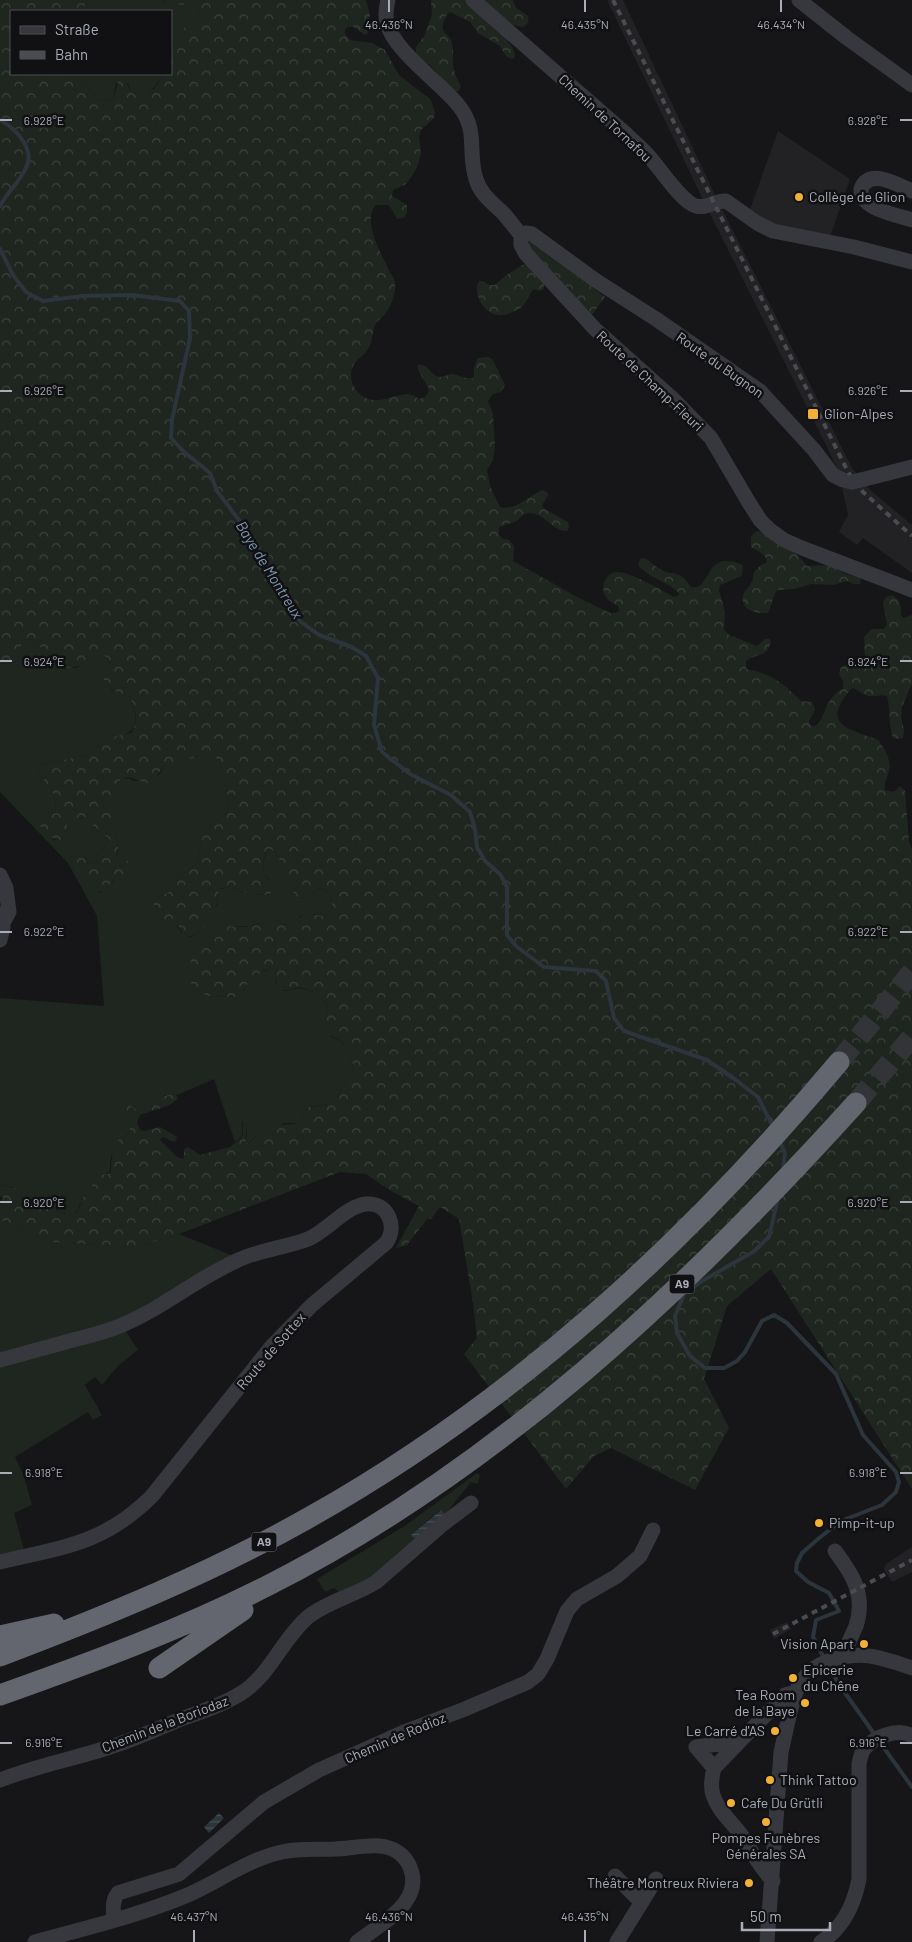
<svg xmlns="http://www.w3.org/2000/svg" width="912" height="1942" font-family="Barlow,sans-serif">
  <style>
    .built { fill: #222225 }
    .grass { fill: #1e261f }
    .forest { fill: url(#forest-crowns) }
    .water { fill: url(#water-rules) }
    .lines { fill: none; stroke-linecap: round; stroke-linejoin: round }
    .stream { stroke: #2c353c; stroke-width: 4 }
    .highway-tunnel { stroke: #333438; stroke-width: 21; stroke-dasharray: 21 11; stroke-linecap: butt }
    .minor { stroke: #37383d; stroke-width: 15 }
    .highway { stroke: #63666e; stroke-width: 21 }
    .rail { stroke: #4a4c52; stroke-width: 4; stroke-dasharray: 6 5; stroke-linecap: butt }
    .minor-bridge { stroke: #37383d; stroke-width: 15 }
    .ticks { fill: none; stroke: #a8adb8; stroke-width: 2 }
    .poi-dot { fill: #f2b134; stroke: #111113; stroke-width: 2 }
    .labels { text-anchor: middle; stroke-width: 5; stroke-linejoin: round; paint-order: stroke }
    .shield { fill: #111113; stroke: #7b7e86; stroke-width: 1 }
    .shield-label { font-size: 12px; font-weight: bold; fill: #a8adb8 }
    .street-label { font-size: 14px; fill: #a8adb8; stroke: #111113 }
    .poi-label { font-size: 14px; fill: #a8adb8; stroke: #111113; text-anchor: start }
    .water-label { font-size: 15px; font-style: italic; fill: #7f9bb3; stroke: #111113 }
    .ticks-label { font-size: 12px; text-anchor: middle; fill: #a8adb8; stroke: #111113; stroke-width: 5; stroke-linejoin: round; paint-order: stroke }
  </style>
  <defs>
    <pattern id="forest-crowns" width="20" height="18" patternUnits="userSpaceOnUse" patternTransform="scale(1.25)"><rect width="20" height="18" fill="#1e261f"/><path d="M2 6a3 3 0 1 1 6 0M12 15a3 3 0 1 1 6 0" fill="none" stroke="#3c433d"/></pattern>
    <pattern id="water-rules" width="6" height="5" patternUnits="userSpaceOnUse" patternTransform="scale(1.25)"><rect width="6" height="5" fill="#2c353c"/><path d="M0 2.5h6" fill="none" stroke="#485056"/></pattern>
  </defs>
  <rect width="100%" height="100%" fill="#161618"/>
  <!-- built -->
  <path class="built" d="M607 0H623L716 197 852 468 870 490 912 525V573L863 538 857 545 839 532 848 515 838 469 708 210Z
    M778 131 850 179 830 237 770 226 748 215Z
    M912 1547V1572L892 1582 884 1570 886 1564Z
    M787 1622 791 1629 774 1639 770 1630Z"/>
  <!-- grass -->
  <path class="grass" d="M90 0H161L163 2C175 3 195 1 201 13L194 24C179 27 177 38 171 51V11H80Z
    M78 74H162C157 86 147 101 131 92L128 83H116L113 99 108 101 96 99Z
    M26 639 33 640 61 667 76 668 90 660 104 656 109 659 111 690 121 692 130 697C145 735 129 732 99 745L95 752 88 755 42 764 38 768C39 781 61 791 55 812L45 814 53 840C68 840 67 831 67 819L70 816 79 819 88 816 91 818 94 829 110 839 104 848 98 852 93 864 89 863 84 856 98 893C108 889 112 883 117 875L122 874V861L117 859C116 854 119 853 118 848 115 832 105 791 121 780 127 776 130 780 136 781 142 781 153 776 159 775L164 765C170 766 173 769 179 767 184 766 185 762 189 760 199 754 212 752 220 761L229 802 227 811 221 818 212 824 202 838 199 858 196 864 184 873 168 893 160 896 156 916C165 920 177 922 181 932L191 937 200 930 217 905 219 890 229 887 244 893 263 895 269 879C259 871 264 859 267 849H271C285 862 289 880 297 897 307 899 312 895 319 888 330 889 333 901 332 910L325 915 306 914 300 916 295 923 290 925 264 922 250 926H234L213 937V943L211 945 209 996 233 997 243 990 246 985 252 982 261 971 272 970 275 973 276 984 284 991C304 985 315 989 328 1006L325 1022 331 1037 339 1040 346 1046 354 1067 352 1074 334 1101 330 1104 308 1107 299 1123H285L256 1136 248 1144 246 1143 247 1124 242 1121C243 1130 244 1137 235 1142L214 1079 175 1096 165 1095 141 1109 137 1110 124 1122 130 1126 131 1131C125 1138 115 1146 112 1154 107 1170 117 1172 96 1177L88 1196 80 1204 78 1211 73 1215 60 1213 55 1209 28 1207 23 1202 20 1191 16 1188 0 1185V998L104 1006 97 916 68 863 0 792V663C9 665 13 664 20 658L21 641Z
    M0 1221H6L48 1242 137 1247 179 1234 231 1255 245 1265 124 1328 138 1350 118 1366 102 1385 95 1377 85 1385 102 1415 93 1420 88 1412 15 1457 24 1476 32 1505 14 1513 24 1550 0 1556Z
    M477 1473 480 1475 478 1484 471 1482 445 1515 440 1510 412 1534 416 1540 395 1555 378 1574 339 1592 334 1588 325 1592 317 1579 406 1525Z"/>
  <!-- forest -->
  <path class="forest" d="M0 0H90L80 11H11V74H78L96 99 108 101 113 99 119 79 124 78C127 82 129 89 132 92 135 95 136 94 140 94 154 93 157 86 162 74H171C171 55 171 28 194 24L201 13C194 0 173 8 161 0H366L370 15 368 33 365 35C357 31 354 22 345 29V34L350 40 372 43 385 50 399 75 431 100 435 113 434 118 421 130 419 137 421 154 416 170 406 184 393 190 392 196 407 205V212L404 218 398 219C394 216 393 209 388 205H376C362 220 380 251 387 266 389 273 394 275 395 283 396 294 391 307 384 315 382 318 378 320 376 323 372 330 373 339 370 345 367 354 357 358 353 366 346 381 358 398 373 400 385 401 396 395 407 394L412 395 419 399C425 398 428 395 429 389L419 372 417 366 419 364C427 365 430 372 436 376 442 379 447 374 452 374 461 375 462 379 473 378L474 376V367L478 358 489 357 493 360 505 385 501 392 493 394 488 401 493 414 495 447 493 460 487 470 490 486 500 507C518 511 528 495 543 490L549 494 542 505 543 508 568 522 569 528 567 531C551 531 545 512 528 513 523 514 521 517 518 520 512 524 505 524 499 527V535L503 539 509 540 514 546 513 561 579 598 610 613H616L619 610 618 606C612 603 606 599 604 593 601 584 607 573 616 572 629 571 662 590 674 597L678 596 679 593C667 581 648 578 638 565L640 559 645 558C650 561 653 565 658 568 673 578 678 567 691 587 713 591 702 548 743 565L742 576 720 585 719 590 725 612 724 630 729 635 757 646 765 639H769L771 641C768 658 756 653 746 661V668L748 670C770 672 786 686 801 701L812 702 815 710 809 721 810 725 814 726C826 722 823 698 843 689V681L839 674 841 667 847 665 862 668 865 663 864 637 872 629H884L887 625 883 602 886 597 892 595C901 601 901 605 901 615L903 618 912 615V683L902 707 901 717 904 730 903 738 898 739 893 738C888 724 891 710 887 696 881 694 876 697 869 696 863 695 859 690 853 688L850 690C819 727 852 729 878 740 885 750 893 761 888 774 886 780 884 784 885 790L894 792 900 786 905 791 909 841 912 849V1489L771 1269 727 1306 704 1379 729 1428 695 1490 611 1448 594 1456 566 1489 464 1354 477 1338 473 1303 459 1219 440 1207 431 1219 428 1218 407 1245 396 1248 419 1206 391 1191 366 1174 340 1172 179 1234 137 1247 48 1242 6 1221H0V1205L3 1198 0 1196V1185L19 1189 23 1202 28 1207 55 1209 60 1213 73 1215 78 1212 83 1197 88 1195 96 1176 108 1174 111 1171C112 1157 111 1139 127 1136L130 1131V1126L123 1122 122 1110 129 1105 137 1110 141 1109C151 1102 166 1090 178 1097 174 1107 149 1111 140 1115L137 1123 140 1130 144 1131 160 1127 177 1137 175 1142 163 1137 160 1140 177 1157 183 1159 184 1156V1149L188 1147 200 1155 230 1147 240 1139 243 1134V1119H246C248 1128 245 1134 246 1142L248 1144C253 1141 255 1136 260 1133 272 1124 285 1125 299 1123L308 1107C315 1106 325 1106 331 1103 335 1101 354 1072 354 1068 354 1065 345 1045 343 1043 338 1037 328 1038 325 1029 323 1022 327 1014 328 1006 320 996 308 985 295 988 289 989 285 992 279 989 273 977 280 971 263 970L252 983 246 985 238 996 233 997 209 996 199 992 191 983 190 967 192 956 198 949 211 945 213 943V930C225 924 239 928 251 926 257 925 263 921 270 921 276 921 282 925 288 925 297 924 298 915 307 914 320 914 320 919 332 910 333 901 330 889 319 888 312 895 307 899 297 897 284 881 288 865 271 849H267C264 857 260 869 266 877 269 881 272 881 275 886L274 890 268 895C260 895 250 894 243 892 234 890 228 884 219 890 218 895 218 901 216 906 212 918 199 937 185 937L179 927 174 924 156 916 153 910 154 904 160 896 168 893 184 873 196 864 199 858 202 838 212 824 221 818 227 811 229 802 220 762C212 752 197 754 188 761 184 764 183 767 179 768 173 770 169 766 164 765L153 782C143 786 133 775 124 778 104 786 116 834 118 848 119 853 115 854 117 859L131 862 132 870 129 874 117 875C111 883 106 893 95 892 85 882 76 869 75 855L80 852 89 863 93 864 98 852 104 848 110 839 94 829 91 818 88 816 78 819 70 817 67 819V835L60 840C51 840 32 826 43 815 46 813 51 813 55 812 61 791 39 781 38 768L42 764 88 755 94 752 104 739 131 733C140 721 135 710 130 697 115 689 107 693 102 674L110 665 109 659 104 656C90 660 76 671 61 667L33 640 26 639 21 641V658C13 664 9 665 0 663Z
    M431 0H513L516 8 528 16C529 22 528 25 522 27L510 24 502 34C507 42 517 49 514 58L511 59 506 56 500 46 478 33 470 22 450 12C446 15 441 25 443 30 445 35 451 36 452 43 455 63 449 66 461 86L459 91H454L430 65 419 59 416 53V47L424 36 432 15Z
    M530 241 605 297 589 319 527 246Z
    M524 264 529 265 544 283V289L540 291 534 289C527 295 527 306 517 310 512 313 503 316 498 315 484 314 472 293 479 281H483L489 285H495C502 278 515 269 524 264Z
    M757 531C772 532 799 554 807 566L828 565 846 574 859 577 861 580 860 584H853L847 581 833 585 811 584 794 589 777 590C772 598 772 605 768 613 757 614 740 610 743 596 744 590 749 588 751 583 754 579 752 580 753 575 755 569 761 565 767 562 766 554 758 551 751 547V536Z"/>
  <!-- water -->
  <path class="water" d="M441 1510 445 1515 416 1540 411 1535Z
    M219 1813 224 1818 209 1833 204 1827Z"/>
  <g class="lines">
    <!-- stream -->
    <path class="stream" d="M0 120C16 129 37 150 25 170 18 183 7 193 0 206
      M0 249 13 275 26 292 43 301 82 296 132 295 180 301 189 311 190 338 172 420 171 438 183 451 210 473 217 491 254 540 293 613 301 622 319 635 352 647 366 656 378 678 374 725 382 752 410 774 451 795 470 812 475 829 477 847 485 861 500 874 507 887V935L516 946 544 967 596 971 606 981 614 1018 624 1031 707 1060 736 1080 758 1097 773 1127
      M779 1140 785 1153 783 1169
      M778 1198 769 1237 753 1252 702 1281 684 1294 675 1316 677 1333 690 1356 705 1368H724L737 1361 745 1352 762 1321 774 1315 787 1323 836 1374 863 1435 896 1472 899 1482 896 1492 882 1505 841 1521 818 1539 802 1553 797 1563 796 1571 808 1582 829 1593 839 1611 816 1620 813 1637 824 1658
      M828 1664 838 1683 875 1735
      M879 1741 912 1787"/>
    <!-- highway-tunnel -->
    <path class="highway-tunnel" d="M839 1062 912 972
      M856 1103 912 1037"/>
    <!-- minor -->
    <path class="minor" d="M388 0C386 8 385 15 387 23 393 50 441 83 459 106 479 131 467 152 476 179 480 194 493 203 504 214 510 221 515 228 521 235
      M473 0 626 134C632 140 639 146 646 153 658 165 681 202 696 206 707 209 716 200 726 201L757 223 773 231 854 247 912 262
      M799 0 847 38 912 85
      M912 191C898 185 869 167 861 189 861 210 895 214 912 220
      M521 235V245L526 254 595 329 672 398 711 438 748 501 760 520 770 530 784 540 802 548 912 590
      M521 235 526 233 532 234 595 280 656 319 760 391 814 450 833 475 843 480 852 482
      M861 480 912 467
      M0 875 6 888 9 912 3 923
      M0 940 3 927 1 914
      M0 1360C22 1354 44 1348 66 1342 83 1337 100 1334 117 1327 159 1311 194 1280 236 1261 258 1250 285 1248 308 1239 327 1231 346 1206 366 1204 388 1202 398 1227 386 1243L312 1305 272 1346 152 1496C104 1544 63 1547 0 1562
      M835 1551C853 1575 866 1595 856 1626 852 1636 846 1644 846 1655
      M696 1747 714 1768C712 1776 710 1786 713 1795 718 1811 732 1822 742 1836 753 1853 758 1865 773 1881
      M696 1747 740 1741 785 1695 796 1692
      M714 1768 740 1741
      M0 1780C36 1766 73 1759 110 1747 134 1740 157 1729 181 1719 201 1712 222 1705 240 1694 270 1676 282 1639 308 1617 328 1601 354 1596 376 1582L443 1524 471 1503
      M615 1876 641 1902
      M114 1919C113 1909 112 1901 118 1893L179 1874 264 1802 319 1770 404 1732 465 1709 528 1682 538 1674 547 1659 567 1611 577 1599 617 1576 640 1556 653 1530
      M35 1942C86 1928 141 1915 190 1894 221 1880 249 1859 282 1852 299 1848 318 1850 335 1849 346 1849 358 1846 369 1846 385 1845 399 1848 408 1863 428 1900 382 1923 357 1942
      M617 1942 656 1879
      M767 1942 781 1752C786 1732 789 1711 796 1692 801 1678 813 1667 826 1662 859 1649 880 1657 912 1668
      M821 1942C843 1928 854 1905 859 1879V1764C860 1759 861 1753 864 1749 874 1737 898 1727 912 1736"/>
    <!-- highway -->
    <path class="highway" d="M0 1636 54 1624
      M0 1656C106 1616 211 1573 310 1517 516 1401 688 1242 839 1062
      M159 1668 243 1610
      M0 1695C90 1663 180 1630 265 1587 495 1471 685 1292 856 1103"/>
    <!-- rail -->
    <path class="rail" d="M613 0 848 472 863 492 912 536
      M773 1634 912 1560"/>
    <!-- minor-bridge -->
    <path class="minor-bridge" d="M852 482 861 480"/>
  </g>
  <!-- ticks -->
  <path class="ticks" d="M389 0V12M585 0V12M781 0V12M0 120H12M900 120H912M0 391H12M900 391H912M0 661H12M900 661H912M0 932H12M900 932H912M0 1202H12M900 1202H912M0 1473H12M900 1473H912M0 1743H12M900 1743H912M194 1930V1942M389 1930V1942M585 1930V1942"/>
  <!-- markers -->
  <g class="poi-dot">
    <circle cx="799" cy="197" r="5"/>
    <rect x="807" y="408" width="12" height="12" rx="2.5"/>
    <circle cx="819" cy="1523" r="5"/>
    <circle cx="864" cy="1644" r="5"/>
    <circle cx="793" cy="1678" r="5"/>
    <circle cx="805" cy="1703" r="5"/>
    <circle cx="775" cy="1731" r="5"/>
    <circle cx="770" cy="1780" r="5"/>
    <circle cx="731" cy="1803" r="5"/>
    <circle cx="766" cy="1822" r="5"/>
    <circle cx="749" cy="1883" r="5"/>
  </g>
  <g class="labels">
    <!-- shield labels -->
    <g class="shield">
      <rect x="669.5" y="1274.5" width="25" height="19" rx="4"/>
      <rect x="251.5" y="1532.5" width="25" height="19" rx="4"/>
    </g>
    <g class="shield-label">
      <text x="682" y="1288">A9</text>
      <text x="264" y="1546">A9</text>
    </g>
    <!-- street labels -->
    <g class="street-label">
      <text transform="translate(605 118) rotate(43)" y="5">Chemin de Tornafou</text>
      <text transform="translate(720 365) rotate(35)" y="5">Route du Bugnon</text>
      <text transform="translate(650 381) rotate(43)" y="5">Route de Champ-Fleuri</text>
      <text transform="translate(271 1351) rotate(-49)" y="5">Route de Sottex</text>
      <text transform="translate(165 1724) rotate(-21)" y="5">Chemin de la Boriodaz</text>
      <text transform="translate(395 1738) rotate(-23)" y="5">Chemin de Rodioz</text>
    </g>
    <!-- poi labels -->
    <g class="poi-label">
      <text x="809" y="202">Collège de Glion</text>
      <text x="824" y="419">Glion-Alpes</text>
      <text x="829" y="1528">Pimp-it-up</text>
      <text x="854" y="1649" text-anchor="end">Vision Apart</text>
      <text x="803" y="1675">Epicerie<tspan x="803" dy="16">du Chêne</tspan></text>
      <text x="795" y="1700" text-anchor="end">Tea Room<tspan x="795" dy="16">de la Baye</tspan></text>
      <text x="765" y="1736" text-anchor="end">Le Carré d'AS</text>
      <text x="780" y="1785">Think Tattoo</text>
      <text x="741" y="1808">Cafe Du Grütli</text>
      <text x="766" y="1843" text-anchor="middle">Pompes Funèbres<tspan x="766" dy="16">Générales SA</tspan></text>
      <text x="739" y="1888" text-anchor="end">Théâtre Montreux Riviera</text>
    </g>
    <!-- water labels -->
    <g class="water-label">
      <text transform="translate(269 570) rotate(58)" y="5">Baye de Montreux</text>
    </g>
  </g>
  <g class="ticks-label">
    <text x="389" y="29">46.436°N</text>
    <text x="585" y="29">46.435°N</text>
    <text x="781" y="29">46.434°N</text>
    <text x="868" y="125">6.928°E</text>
    <text x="44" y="125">6.928°E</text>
    <text x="868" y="395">6.926°E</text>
    <text x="44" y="395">6.926°E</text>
    <text x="868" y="666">6.924°E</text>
    <text x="44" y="666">6.924°E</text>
    <text x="868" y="936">6.922°E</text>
    <text x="44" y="936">6.922°E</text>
    <text x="868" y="1207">6.920°E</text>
    <text x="44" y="1207">6.920°E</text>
    <text x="868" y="1477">6.918°E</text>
    <text x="44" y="1477">6.918°E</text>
    <text x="868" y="1747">6.916°E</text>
    <text x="44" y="1747">6.916°E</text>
    <text x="194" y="1921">46.437°N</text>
    <text x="389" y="1921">46.436°N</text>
    <text x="585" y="1921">46.435°N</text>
  </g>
  <!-- legend -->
  <rect x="10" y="10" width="162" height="65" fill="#111113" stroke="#4d4f55"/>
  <rect x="20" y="26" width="25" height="8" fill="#37383d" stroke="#4d4f55"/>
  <text x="55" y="35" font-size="15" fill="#a8adb8">Straße</text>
  <rect x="20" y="51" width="25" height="8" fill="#4a4c52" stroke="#4d4f55"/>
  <text x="55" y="60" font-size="15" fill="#a8adb8">Bahn</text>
  <!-- scale -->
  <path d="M742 1922v8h88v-8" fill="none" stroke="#a8adb8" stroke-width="2.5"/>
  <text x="750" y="1922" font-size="15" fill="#a8adb8" stroke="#111113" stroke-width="4" paint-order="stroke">50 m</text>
</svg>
